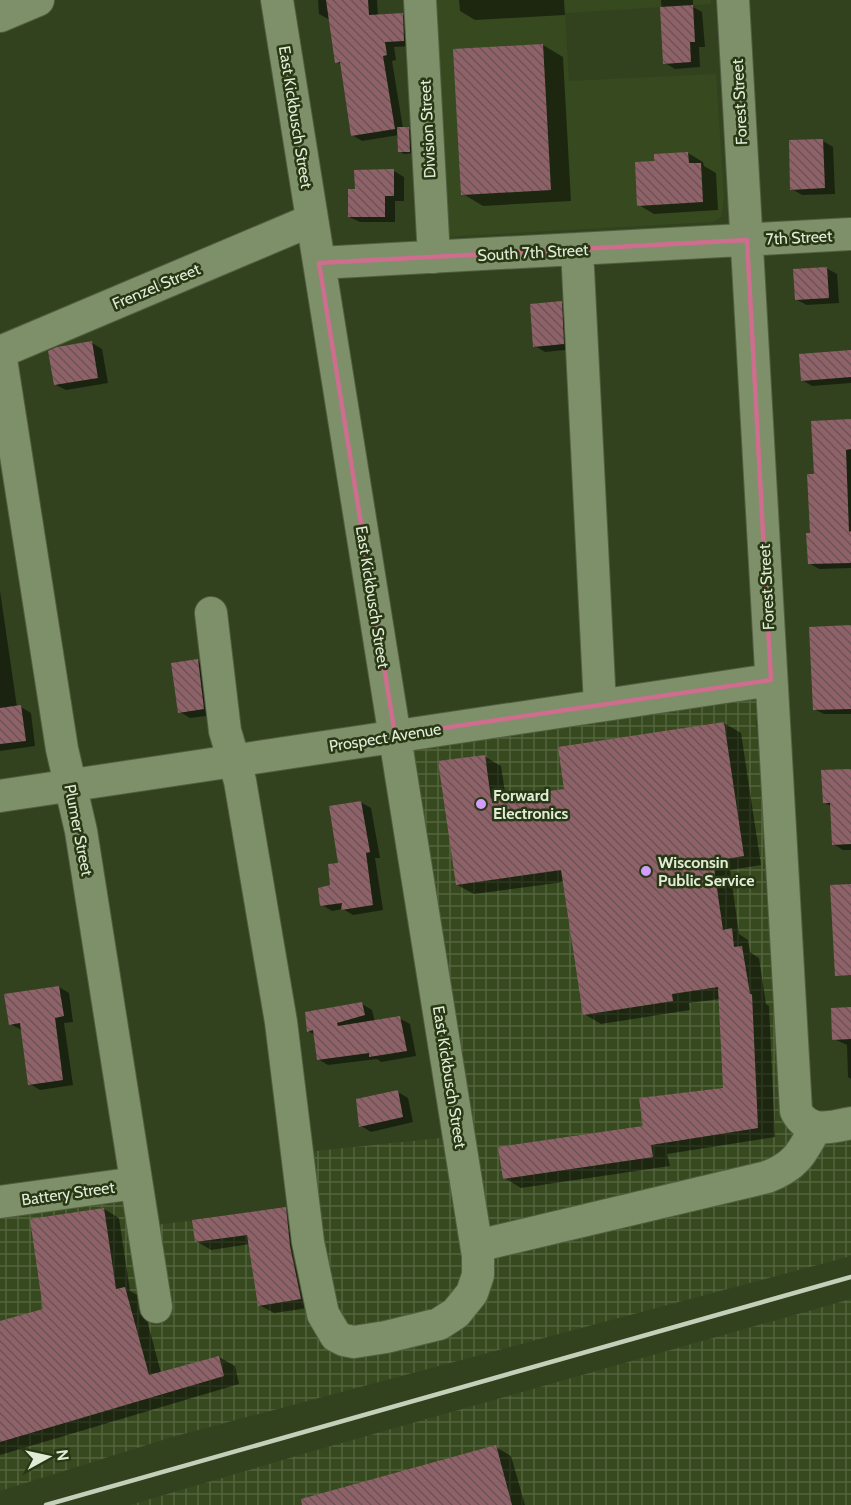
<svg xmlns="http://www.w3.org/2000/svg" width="851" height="1505" font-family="Cabin,sans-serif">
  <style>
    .built { fill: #374a1f }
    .industrial { fill: url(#industrial-grid) }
    .shadow { fill: #0007 }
    .building { fill: url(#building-back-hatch) }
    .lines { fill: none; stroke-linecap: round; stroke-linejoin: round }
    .minor-casing { stroke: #525f40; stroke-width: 34 }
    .minor { stroke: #7e906a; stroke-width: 32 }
    .rail { stroke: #c4d0b9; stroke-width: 4.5 }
    .marked { fill: none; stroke: #ce6d8d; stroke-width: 4.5; stroke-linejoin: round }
    .poi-dot { fill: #d29dfd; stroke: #283814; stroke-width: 2 }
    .labels { text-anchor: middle; stroke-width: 5; stroke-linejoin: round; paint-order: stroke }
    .street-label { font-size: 16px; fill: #e1ecd7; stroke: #283814 }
    .poi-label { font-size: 16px; font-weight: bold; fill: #e1ecd7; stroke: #283814; text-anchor: start }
  </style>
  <defs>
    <pattern id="industrial-grid" width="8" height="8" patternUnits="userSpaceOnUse" patternTransform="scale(1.5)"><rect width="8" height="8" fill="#374a1f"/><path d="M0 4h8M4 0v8" fill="none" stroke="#54643f"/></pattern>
    <pattern id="building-back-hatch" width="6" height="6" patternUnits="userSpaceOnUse" patternTransform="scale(1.5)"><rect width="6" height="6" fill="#8f6269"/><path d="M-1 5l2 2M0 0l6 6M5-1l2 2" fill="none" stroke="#6a5454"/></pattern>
  </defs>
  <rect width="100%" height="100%" fill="#32421f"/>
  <!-- built -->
  <path class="built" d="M427 0H711V4L565 13 569 81 716 74 724 198 721 217 712 222 440 237Z"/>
  <!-- industrial -->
  <path class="industrial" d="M771 680 755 724 776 770 796 1111 851 1123V1256L172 1437 0 1491V1203L136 1183 143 1226 304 1209 297 1153 460 1136 395 735Z
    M851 1299V1505H130L310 1452Z"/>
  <!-- shadow -->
  <path class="shadow" d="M318 0H377L378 16 402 15 412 20 413 46 394 47 396 60 392 61 403 128 413 131 414 153 404 154 399 151V135L362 141 352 135 342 65 337 62 330 20 319 14Z
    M459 0H564L565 15 475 20 460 11Z
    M661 0H693V7L702 12 705 47H699L700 67 675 69 665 63Z
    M543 45 563 57 571 201 483 206 463 194 455 50Z
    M823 141 833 147 835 194 802 195 792 189Z
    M688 153 703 162 704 166 716 173 718 210 654 214 639 205 656 162Z
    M394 171 404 177V201H395V222H360L349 217 356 190Z
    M826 268 837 274 839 303 807 305 797 300Z
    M561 303 572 309 574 349 545 352 535 346Z
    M92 343 102 349 108 383 66 390 56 385Z
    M851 352V383L812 386 802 380Z
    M851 420V568L819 569 809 563 816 475Z
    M0 591 17 707H21L31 713 35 746 0 751Z
    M851 627V714H824L814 709Z
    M198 661 208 667 214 715 190 718 180 712Z
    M724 723 741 733 761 865 730 870 739 934 748 940 750 952 759 958 766 1004 769 1006 775 1137 667 1154 670 1166 521 1188 504 1178 645 1128 724 1090 720 999 689 1003 690 1010 601 1024 584 1014 564 882 474 894 457 885 484 756 501 766 506 799 566 790Z
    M851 770V850H843L833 844 832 807 824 802Z
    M360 802 371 808 380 858H375L383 910 353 915 343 909 332 911 322 905 332 886Z
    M59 987 69 993 73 1022 64 1023 73 1085 40 1090 30 1084 22 1030 10 1024Z
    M362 1004 372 1010 375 1022 399 1018 410 1024 416 1056 381 1062 377 1059 328 1065 318 1059 315 1035 308 1031Z
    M851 1008V1079L848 1077 847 1045 834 1039Z
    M398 1092 408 1098 413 1122 371 1132 361 1126Z
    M104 1209 119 1218 130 1291 141 1297 161 1373 219 1357 235 1366 239 1384 0 1455V1323L45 1310Z
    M285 1209 300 1218 315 1307 274 1313 259 1305 250 1244 211 1250 196 1241Z
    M496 1447 511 1456 525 1505H318Z"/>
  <!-- building -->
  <path class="building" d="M326 0H368L369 15 403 13 404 41 385 42 387 55 383 56 395 129 351 136 340 62 335 63Z
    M693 5 695 42H690L691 62 663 64 660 7Z
    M543 44 551 190 461 195 453 49Z
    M397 127H409L410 152H398Z
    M823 139 825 188 790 190 789 140Z
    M688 152 689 163H701L703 202 637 206 635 162 654 161V154Z
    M394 169V196H385V217H348V189H355L354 170Z
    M827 267 829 298 795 300 793 269Z
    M562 301 564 344 533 347 530 304Z
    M92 341 98 378 54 385 48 351 57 347Z
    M851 350V377L801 381 799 354Z
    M851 419V449L846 450 849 532 851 531V563L808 564 806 533H810L807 474H814L811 421Z
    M851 625V709L813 710 809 627Z
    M198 659 204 709 178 713 171 663Z
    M21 705 26 741 0 744V708Z
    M724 722 744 856 713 861 723 930 732 928 734 947 742 946 750 994H752L758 1128 651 1145 653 1157 503 1179 498 1147 643 1126 639 1098 723 1088 718 987 672 994 673 1001 583 1015 561 870 456 885 438 761 485 755 491 799 564 789 558 747Z
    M851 769V844L832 845 830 803H823L821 770Z
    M361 801 370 852 366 853 373 905 341 910 342 903 320 906 318 888 330 885 328 864 338 863 329 806Z
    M851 884V975L835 976 830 885Z
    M59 986 64 1016 55 1018 63 1080 28 1085 20 1023 9 1025 4 994Z
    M362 1002 365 1015 337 1023 338 1026 400 1016 407 1051 369 1057V1053L317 1060 313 1030 307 1032 305 1012Z
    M851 1007V1039L832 1040 831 1008Z
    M398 1090 403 1117 359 1127 356 1099Z
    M286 1207 290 1246 301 1299 258 1306 247 1235 195 1242 192 1220Z
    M104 1208 116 1289 125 1287 149 1375 219 1356 224 1376 0 1442V1321L43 1309 30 1219Z
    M496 1445 512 1505H302L301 1499Z"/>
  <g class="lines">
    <!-- minor casing -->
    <g class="minor-casing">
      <path id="minor" d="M420 0 434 257
        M733 0 796 1111C808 1134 829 1128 851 1123
        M0 16 38 0
        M577 249 600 705
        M319 263 851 234
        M0 352 312 220
        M0 353 62 749 81 831 156 1307
        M211 613 225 731 240 781 281 1022 308 1242 323 1314 336 1336 344 1340 354 1342 386 1337 439 1324 456 1313 472 1293 478 1275V1256L277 0
        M0 796 771 680
        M0 1202 136 1183
        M477 1246 767 1177C796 1166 802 1153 816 1127"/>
    </g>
    <!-- minor -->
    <use href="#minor" class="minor"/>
    <!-- rail -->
    <path class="rail" d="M46 1505 851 1277"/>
  </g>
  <!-- marked area -->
  <path class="marked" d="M747 240 771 680 395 735 319 263Z"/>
  <!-- markers -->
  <g class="poi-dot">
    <circle cx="481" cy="804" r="6"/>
    <circle cx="646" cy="871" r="6"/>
  </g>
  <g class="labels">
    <!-- street labels -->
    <g class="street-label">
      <text transform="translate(739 102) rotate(-93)" y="6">Forest Street</text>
      <text transform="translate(296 117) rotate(81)" y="6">East Kickbusch Street</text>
      <text transform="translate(427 129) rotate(-93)" y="6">Division Street</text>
      <text transform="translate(799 237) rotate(-3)" y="6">7th Street</text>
      <text transform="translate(533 252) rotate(-3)" y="6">South 7th Street</text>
      <text transform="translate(156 286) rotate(-23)" y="6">Frenzel Street</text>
      <text transform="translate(766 587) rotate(-93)" y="6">Forest Street</text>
      <text transform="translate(373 597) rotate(81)" y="6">East Kickbusch Street</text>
      <text transform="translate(385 737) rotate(-9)" y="6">Prospect Avenue</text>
      <text transform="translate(79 830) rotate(79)" y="6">Plumer Street</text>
      <text transform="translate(450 1077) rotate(81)" y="6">East Kickbusch Street</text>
      <text transform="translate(68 1193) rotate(-8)" y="6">Battery Street</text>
    </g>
    <!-- poi labels -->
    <g class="poi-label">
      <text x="493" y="801">Forward<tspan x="493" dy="18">Electronics</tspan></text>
      <text x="658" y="868">Wisconsin<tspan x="658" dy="18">Public Service</tspan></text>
    </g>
  </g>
  <!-- north arrow -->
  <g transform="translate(48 1457) rotate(82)" stroke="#283814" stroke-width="4.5" paint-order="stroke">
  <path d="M0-4.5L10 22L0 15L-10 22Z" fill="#e1ecd7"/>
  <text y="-9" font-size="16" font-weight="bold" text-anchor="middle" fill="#e1ecd7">N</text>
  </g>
</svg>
